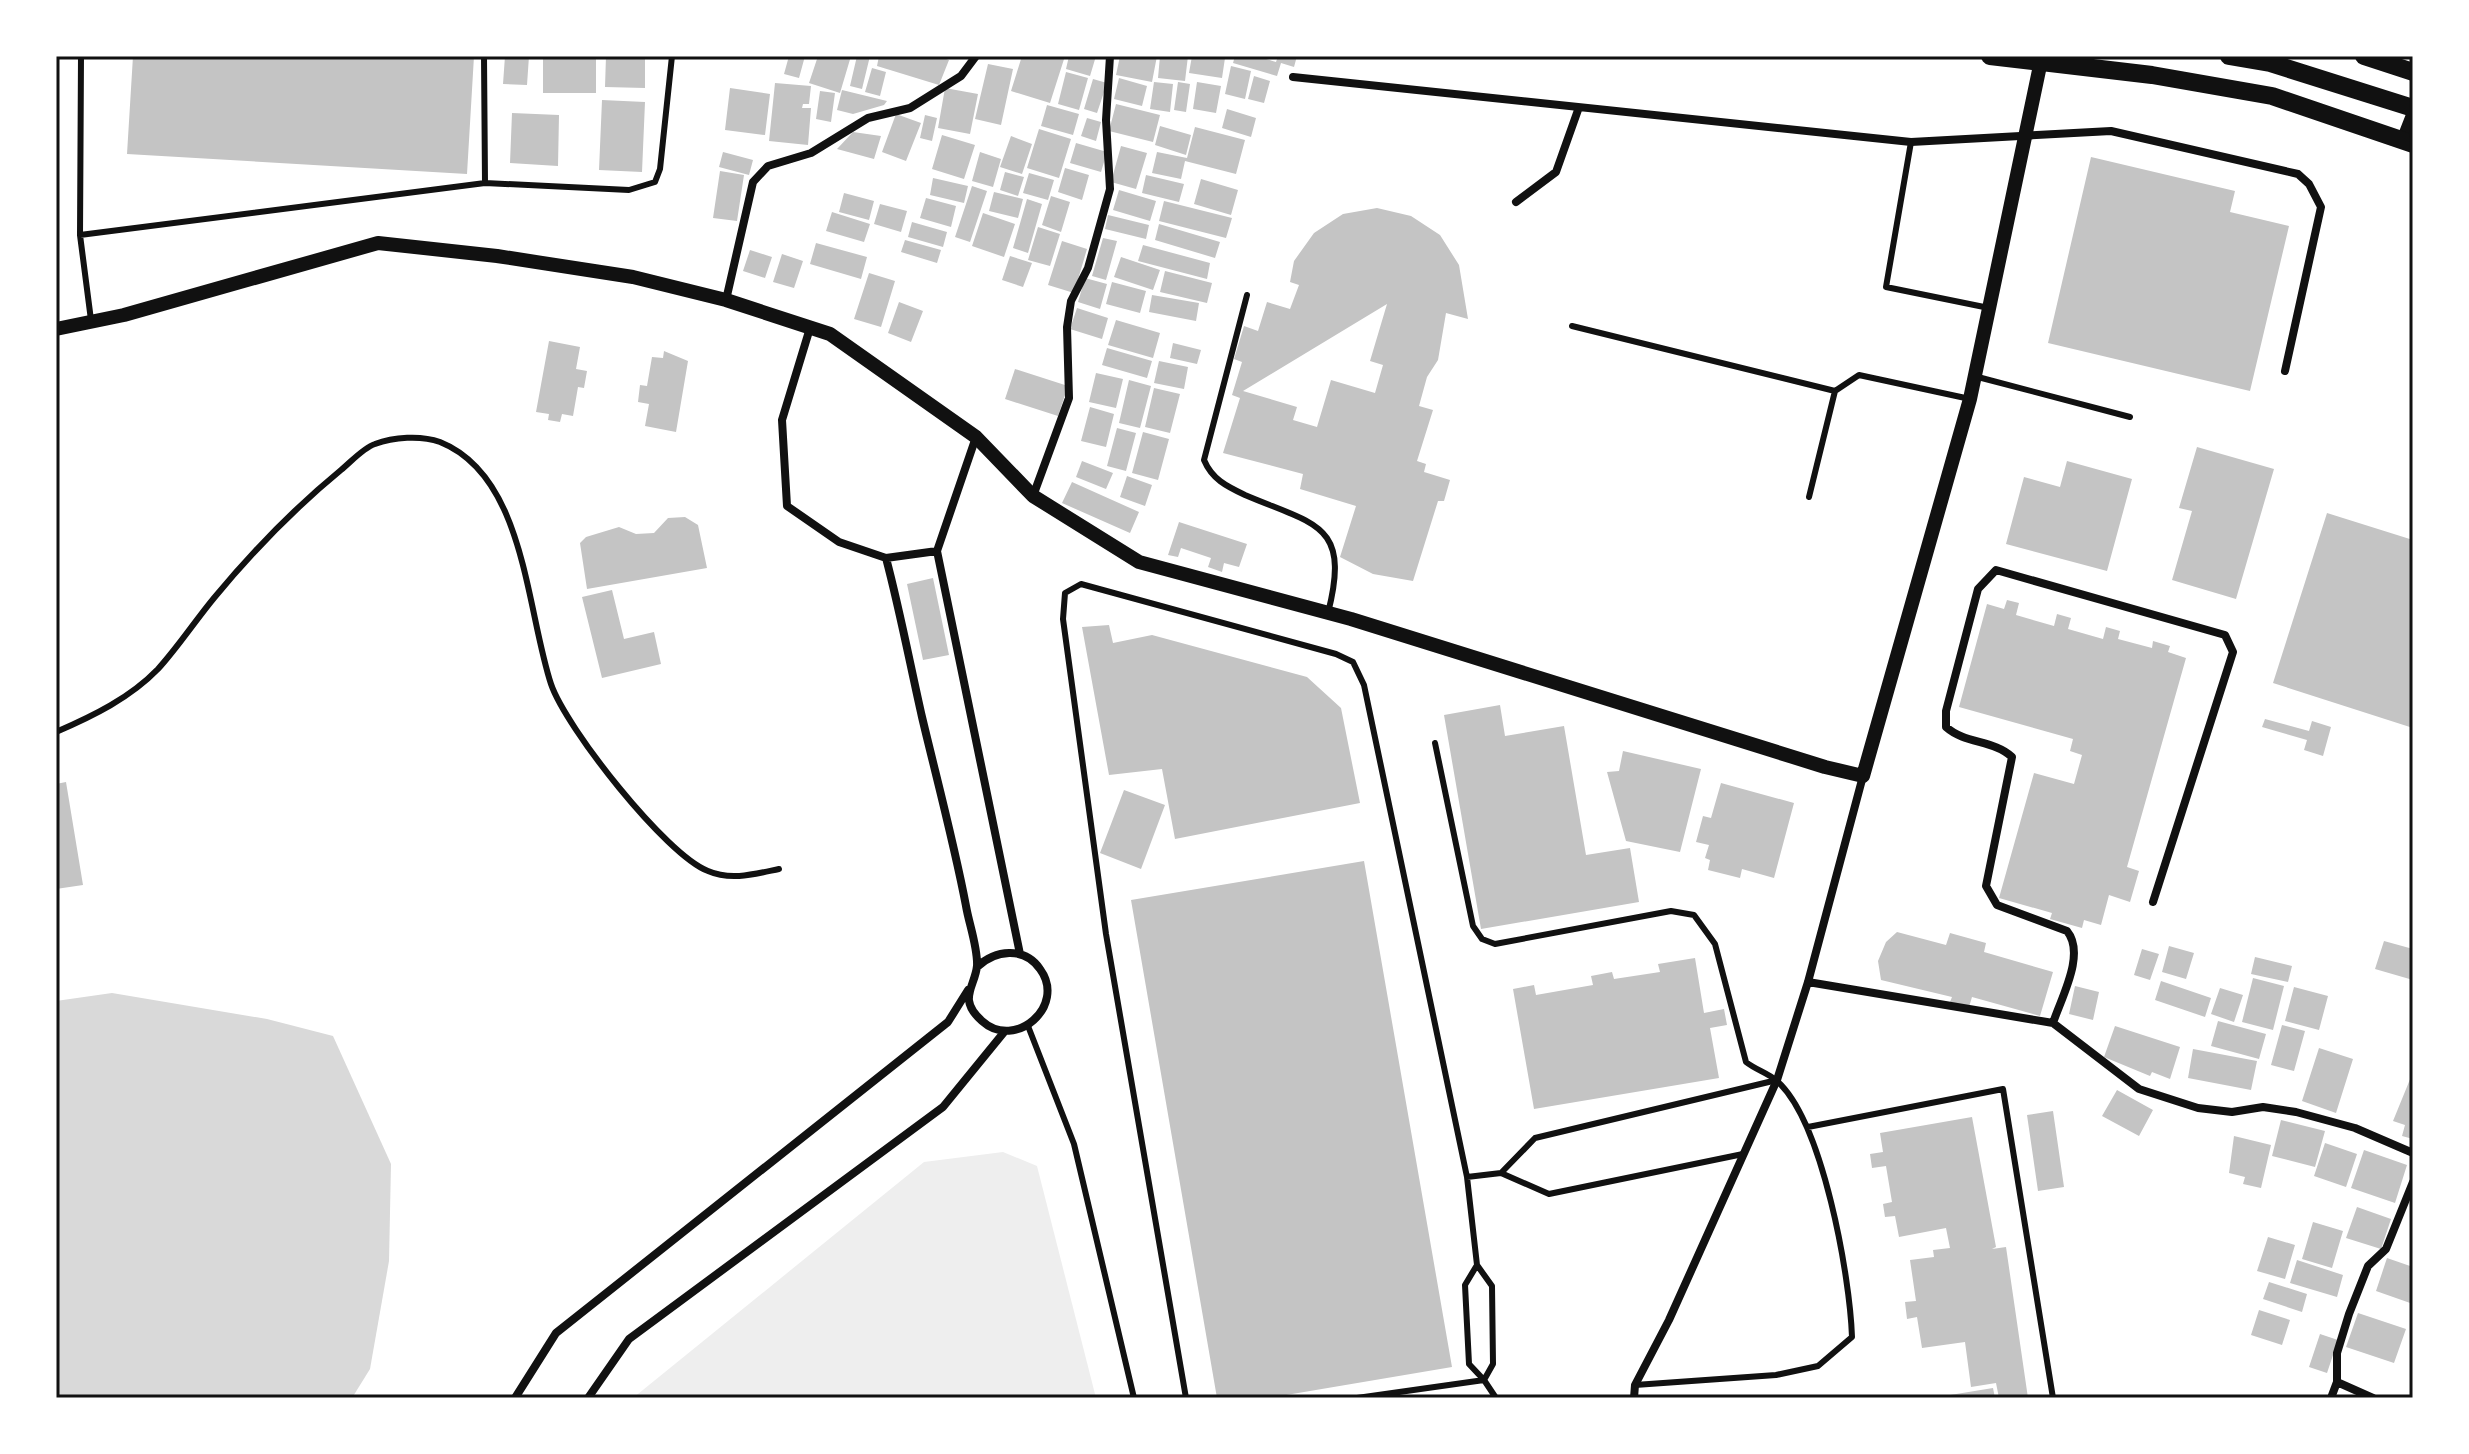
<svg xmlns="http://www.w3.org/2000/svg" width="2469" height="1454" font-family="Signika,sans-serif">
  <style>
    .green { fill: #eee }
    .water { fill: #d9d9d9 }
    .building { fill: #c4c4c4; fill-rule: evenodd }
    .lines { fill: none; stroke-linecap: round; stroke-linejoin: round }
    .service { stroke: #111; stroke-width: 6 }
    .minor { stroke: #111; stroke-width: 8 }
    .tertiary { stroke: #111; stroke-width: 14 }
    .secondary { stroke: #111; stroke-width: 16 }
    .primary { stroke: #111; stroke-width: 18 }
    .neatline { fill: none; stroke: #111; stroke-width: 3 }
  </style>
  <rect width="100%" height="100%" fill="#fff"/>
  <!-- green -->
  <path class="green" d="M1003 1152 1037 1166 1096 1398H633L924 1162Z"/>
  <!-- water -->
  <path class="water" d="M112 993 267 1019 333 1036 391 1164 389 1261 370 1369 352 1398H56V1001Z"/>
  <!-- building -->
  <path class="building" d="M133 56H474L467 174 127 154Z
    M505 56H529L527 85 503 84Z
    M543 56H596V93H543Z
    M606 56H645V88L605 87Z
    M789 56H805L799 78 784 74Z
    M818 56H851L840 93 809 83Z
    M857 56H870L862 89 850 86Z
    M879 56H938L949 60 939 85 877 66Z
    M1022 56H1065L1050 103 1011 91Z
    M1069 56H1096L1090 76 1066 69Z
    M1120 56H1157L1152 82 1116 75Z
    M1160 56H1188L1185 81 1158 78Z
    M1192 56 1225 58 1222 78 1189 73Z
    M1235 56H1256L1276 62 1278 56H1297L1294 67 1281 63 1277 76 1233 63Z
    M988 64 1013 69 1001 125 975 119Z
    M1231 66 1251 71 1245 99 1225 94Z
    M872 68 886 72 880 96 865 92Z
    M1066 72 1088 78 1079 110 1058 104Z
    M1254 76 1270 81 1264 103 1248 99Z
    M1119 78 1147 86 1142 106 1114 99Z
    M1093 79 1107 83 1097 113 1084 109Z
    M1154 82 1173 84 1170 112 1150 109Z
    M1178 82 1190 84 1186 112 1174 110Z
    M1197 82 1221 86 1216 113 1193 109Z
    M775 83 811 86 809 104H803L802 108H811L808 145 769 141Z
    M730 88 770 94 765 135 725 130Z
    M945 88 978 94 970 134 938 128Z
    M842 90 887 101 884 105 853 114 837 110Z
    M820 91 835 93 831 122 816 119Z
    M602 100 645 102 642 172 599 170Z
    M1116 104 1160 115 1153 142 1109 131Z
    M1047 105 1079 114 1073 135 1041 126Z
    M1227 109 1256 118 1251 137 1222 128Z
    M512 113 559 115 558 166 510 163Z
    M896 114 921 123 906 161 882 152Z
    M925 115 937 118 932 141 920 138Z
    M1087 118 1101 122 1096 141 1081 136Z
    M1160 126 1191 135 1186 155 1155 145Z
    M1195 127 1245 140 1236 174 1185 161 1181 179 1152 173 1157 152 1187 158Z
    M1039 129 1071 139 1059 178 1027 168Z
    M853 132 881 136 874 159 837 149Z
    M942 135 975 145 964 179 932 169Z
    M1011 136 1032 144 1022 174 1000 167Z
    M1076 143 1107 152 1101 172 1070 163Z
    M1121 146 1147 153 1136 189 1111 182Z
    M723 152 753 160 749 175 719 167Z
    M980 152 1001 159 993 187 972 181Z
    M2091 157 2235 191 2230 212 2289 226 2250 391 2048 343Z
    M1065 168 1089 175 1082 200 1058 192Z
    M720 171 744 175 737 221 713 218Z
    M1005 172 1024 177 1018 196 1000 190Z
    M1029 173 1054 180 1048 200 1023 193Z
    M1146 175 1184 184 1179 202 1142 193Z
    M933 178 968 186 964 203 930 195Z
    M1201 179 1238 190 1231 215 1194 204Z
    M972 186 987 191 970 242 955 237Z
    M1119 190 1156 201 1150 221 1113 210Z
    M994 192 1023 199 1018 218 989 211Z
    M844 193 874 201 869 220 839 212Z
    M1051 196 1070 202 1061 232 1042 225Z
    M926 198 956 206 951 227 920 218Z
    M1027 199 1042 204 1028 253 1013 248Z
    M1164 201 1232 218 1226 238 1159 221Z
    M880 204 907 211 901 232 874 224Z
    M1377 208 1411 216 1440 235 1459 265 1468 319 1446 313 1438 360 1427 377 1419 406 1433 410 1417 461 1426 464 1424 472 1450 480 1444 501H1438L1413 581 1373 574 1340 557 1356 506 1300 489 1303 474 1223 453 1240 398 1232 395 1242 362 1234 359 1244 326 1258 331 1267 302 1290 309 1299 285 1290 282 1294 261 1314 233 1343 214ZM1387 304 1370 361 1383 365 1375 393 1331 380 1317 427 1293 420 1297 407 1243 391Z
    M832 212 870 224 864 242 826 231Z
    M983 213 1015 224 1004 257 972 246Z
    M1108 215 1149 225 1146 239 1105 229Z
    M912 222 947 232 943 247 908 237Z
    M1159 224 1220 242 1215 258 1155 240Z
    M1038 227 1060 234 1050 266 1028 260Z
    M1103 238 1117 241 1106 280 1092 276Z
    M905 240 941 250 937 263 901 252Z
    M1062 241 1087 249 1074 293 1048 285Z
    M816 243 867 257 861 279 810 264Z
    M1143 245 1210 263 1207 279 1138 261Z
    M750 250 772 257 765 278 743 271Z
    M782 254 803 261 794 288 773 282Z
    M1010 256 1032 263 1023 287 1002 280Z
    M1121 257 1160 270 1153 290 1114 277Z
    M1165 271 1212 283 1207 303 1160 292Z
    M869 273 895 281 881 327 854 319Z
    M1085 278 1107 284 1100 309 1078 302Z
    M1112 282 1146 291 1140 313 1106 304Z
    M1152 295 1199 303 1196 321 1149 312Z
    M899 302 923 311 911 342 888 333Z
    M1077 308 1108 318 1102 339 1070 329Z
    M1116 320 1160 333 1153 358 1108 345Z
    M549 341 580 347 576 369 587 371 584 388 578 387 573 416 562 414 560 422 548 420 549 414 536 412Z
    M1173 343 1201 350 1197 364 1170 358Z
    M1107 348 1152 361 1147 378 1102 365Z
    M664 351 688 361 676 432 645 426 649 404 638 402 640 385 647 386 652 357 663 358Z
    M1159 361 1188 367 1184 389 1154 383Z
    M1015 369 1068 386 1058 416 1005 399Z
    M1096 373 1123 379 1116 408 1089 402Z
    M1129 380 1151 386 1140 428 1119 423Z
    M1154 388 1180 394 1170 433 1145 427Z
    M1090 407 1114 414 1106 447 1081 441Z
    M1117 428 1136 433 1126 471 1107 466Z
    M1143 432 1169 439 1158 480 1132 473Z
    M2197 447 2274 469 2236 599 2172 580 2192 511 2179 508Z
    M1082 461 1113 473 1106 489 1076 477Z
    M2067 461 2132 479 2107 571 2006 544 2024 477 2060 487Z
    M1127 476 1152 485 1145 506 1120 497Z
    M1072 482 1139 512 1130 533 1062 503Z
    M2327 513 2413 540V728L2273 683Z
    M685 517 698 525 707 568 587 589 580 543 586 537 619 527 636 534 654 533 668 518Z
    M1179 522 1247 544 1239 567 1224 563 1222 572 1208 567 1211 558 1181 548 1178 557 1168 555Z
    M933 578 949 655 923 660 907 584Z
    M612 590 624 639 654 632 661 664 602 678 582 597Z
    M2007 600 2019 603 2016 615 2054 626 2057 614 2071 618 2068 629 2103 639 2106 627 2120 631 2118 639 2152 648 2153 641 2170 646 2168 652 2186 658 2127 867 2139 871 2130 902 2109 895 2101 925 2084 920 2082 928 2050 919 2052 913 1999 898 2034 773 2074 784 2082 755 2070 751 2073 739 1959 707 1987 604 2004 609Z
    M1109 625 1113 643 1152 635 1307 677 1341 708 1360 803 1175 839 1162 769 1109 775 1082 627Z
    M1500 705 1505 736 1564 726 1586 855 1630 848 1639 902 1481 929 1444 715Z
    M2265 719 2309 731 2312 721 2331 727 2323 756 2304 750 2307 740 2262 727Z
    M1623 751 1701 769 1680 852 1626 841 1607 772 1619 771Z
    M66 782 83 885 56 889V784Z
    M1721 783 1794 803 1774 878 1742 869 1740 878 1708 870 1710 860 1705 858 1709 845 1696 842 1703 816 1711 818Z
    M1124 790 1165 805 1141 869 1100 853Z
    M1364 861 1452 1367 1269 1398H1217L1131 900Z
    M1897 932 1946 945 1950 933 1986 943 1984 952 2053 972 2040 1016 1972 997 1969 1007 1950 1002 1952 997 1881 980 1878 961 1886 942Z
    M2384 941 2413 949V980L2375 969Z
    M2169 946 2194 953 2186 979 2162 972Z
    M2142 949 2159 954 2150 980 2134 975Z
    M2255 957 2292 966 2288 982 2251 974Z
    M1695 958 1704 1013 1724 1009 1727 1025 1710 1028 1719 1078 1534 1109 1513 989 1534 985 1536 995 1593 985 1591 976 1612 972 1614 979 1660 972 1658 964Z
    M2253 978 2284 986 2273 1030 2242 1022Z
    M2161 981 2211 998 2205 1017 2155 1000Z
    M2075 986 2099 992 2093 1020 2069 1014Z
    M2294 987 2328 996 2319 1030 2285 1021Z
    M2220 988 2243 995 2234 1022 2211 1014Z
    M2218 1021 2266 1034 2259 1059 2211 1046Z
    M2282 1025 2305 1031 2294 1071 2271 1065Z
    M2115 1026 2180 1047 2170 1079 2152 1072 2150 1076 2104 1057Z
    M2319 1048 2353 1059 2336 1113 2302 1101Z
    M2193 1049 2257 1061 2251 1090 2188 1078Z
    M2413 1072V1139L2402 1136 2405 1125 2393 1121Z
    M2117 1090 2153 1110 2139 1136 2102 1116Z
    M2053 1111 2064 1187 2038 1191 2027 1115Z
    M1972 1117 1996 1247 1992 1249 2006 1247 2028 1398H1999L1996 1383 1971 1387 1965 1342 1922 1348 1917 1317 1907 1319 1905 1302 1916 1301 1910 1260 1934 1257 1933 1250 1950 1248 1946 1228 1899 1237 1895 1216 1885 1217 1883 1204 1892 1202 1886 1166 1872 1168 1870 1154 1883 1152 1880 1133Z
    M2281 1120 2325 1131 2315 1167 2272 1156Z
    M2234 1136 2271 1145 2261 1188 2243 1184 2245 1177 2229 1173Z
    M2325 1143 2357 1154 2346 1187 2314 1176Z
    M2364 1150 2407 1165 2395 1203 2351 1188Z
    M2357 1207 2391 1219 2381 1249 2346 1238Z
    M2313 1222 2343 1231 2332 1268 2302 1259Z
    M2268 1237 2295 1245 2285 1279 2257 1271Z
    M2387 1258 2413 1267V1304L2376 1291Z
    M2297 1260 2343 1275 2337 1297 2290 1283Z
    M2269 1282 2307 1294 2302 1312 2263 1299Z
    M2259 1310 2290 1320 2282 1345 2251 1335Z
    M2358 1313 2406 1329 2394 1363 2346 1347Z
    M2320 1334 2338 1340 2327 1373 2309 1367Z
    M1993 1388 1995 1398H1944V1396Z"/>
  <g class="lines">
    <!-- service -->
    <path class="service" d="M81 56 80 235 91 320
      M484 56 485 183
      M1911 142 1886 287 1989 308
      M80 235 485 183 629 190 655 182 660 169 672 56
      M1247 295 1204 460C1212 479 1226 486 1245 495 1315 525 1351 523 1328 613
      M1572 326 1835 391 1859 375 1970 399
      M1974 376 2130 417
      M1809 497 1835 391
      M56 732C93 716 130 698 158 669 178 647 195 621 214 598 252 552 296 507 341 470 351 462 363 448 375 444 393 437 421 435 440 442 525 476 526 608 551 684 566 728 666 855 708 871 731 881 755 874 779 869
      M1435 743 1473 926 1482 939 1495 944 1671 911 1694 915 1715 944 1746 1062C1756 1070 1768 1073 1777 1081 1823 1122 1850 1277 1852 1337L1818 1366 1776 1375 1635 1385
      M1028 1026 1074 1144 1134 1398
      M1808 1127 2003 1089 2053 1398
      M1501 1173 1535 1138 1777 1080
      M1467 1177 1501 1173 1549 1194 1743 1154
      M1186 1398 1106 934 1063 619 1065 593 1081 584 1336 654 1353 662 1364 685 1467 1177 1477 1265 1492 1286 1493 1364 1484 1380 1469 1364 1465 1285 1477 1265
      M1357 1398 1484 1380 1496 1398"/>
    <!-- minor -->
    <path class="minor" d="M1293 77 1911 142 2111 131 2298 174 2309 184 2321 207 2285 371
      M1516 202 1556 172 1578 110
      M726 300 753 182 768 166 811 153 868 118 910 108 961 76 976 56
      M810 328 782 420 787 506 839 542 886 558C900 611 910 664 922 717 937 780 954 843 966 906 969 924 978 948 977 966 975 987 957 999 982 1021 1015 1051 1067 1006 1040 969 1024 946 995 950 977 967
      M976 437 937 551 1020 954
      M1033 496 1069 398 1067 327 1071 301 1088 268 1110 189 1106 120 1110 56
      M886 558 937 551
      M1808 982 2053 1023 2139 1089 2198 1108 2232 1112 2263 1107 2296 1112 2355 1128 2413 1153
      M2053 1023C2061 998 2086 954 2067 931L1997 905 1986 886 2012 757C1994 740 1965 744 1946 727V711L1978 589 1996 570 2225 635 2233 652 2153 902
      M515 1398 556 1333 948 1022 968 990
      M588 1398 629 1339 943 1107 1005 1031
      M1634 1398 1635 1385 1669 1320 1777 1080 1808 982 1863 776
      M2331 1398 2337 1382
      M2373 1398 2337 1382V1353L2349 1314 2368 1266 2386 1249 2413 1182"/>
    <!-- tertiary -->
    <path class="tertiary" d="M56 329 124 315 378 243 497 256 633 277 726 300 830 334 976 437 1033 496 1139 562 1351 619 1825 767 1863 776 1970 399 2042 56"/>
    <!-- secondary -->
    <path class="secondary" d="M2404 141 2413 118"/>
    <!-- primary -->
    <path class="primary" d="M1990 56 2152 75 2272 96 2413 144
      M2229 56 2270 63 2413 108
      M2364 56 2413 72"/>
  </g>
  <!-- border -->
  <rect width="2469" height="1454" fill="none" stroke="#ffffff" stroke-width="116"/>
  <rect x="58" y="58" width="2353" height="1338" class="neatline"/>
</svg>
